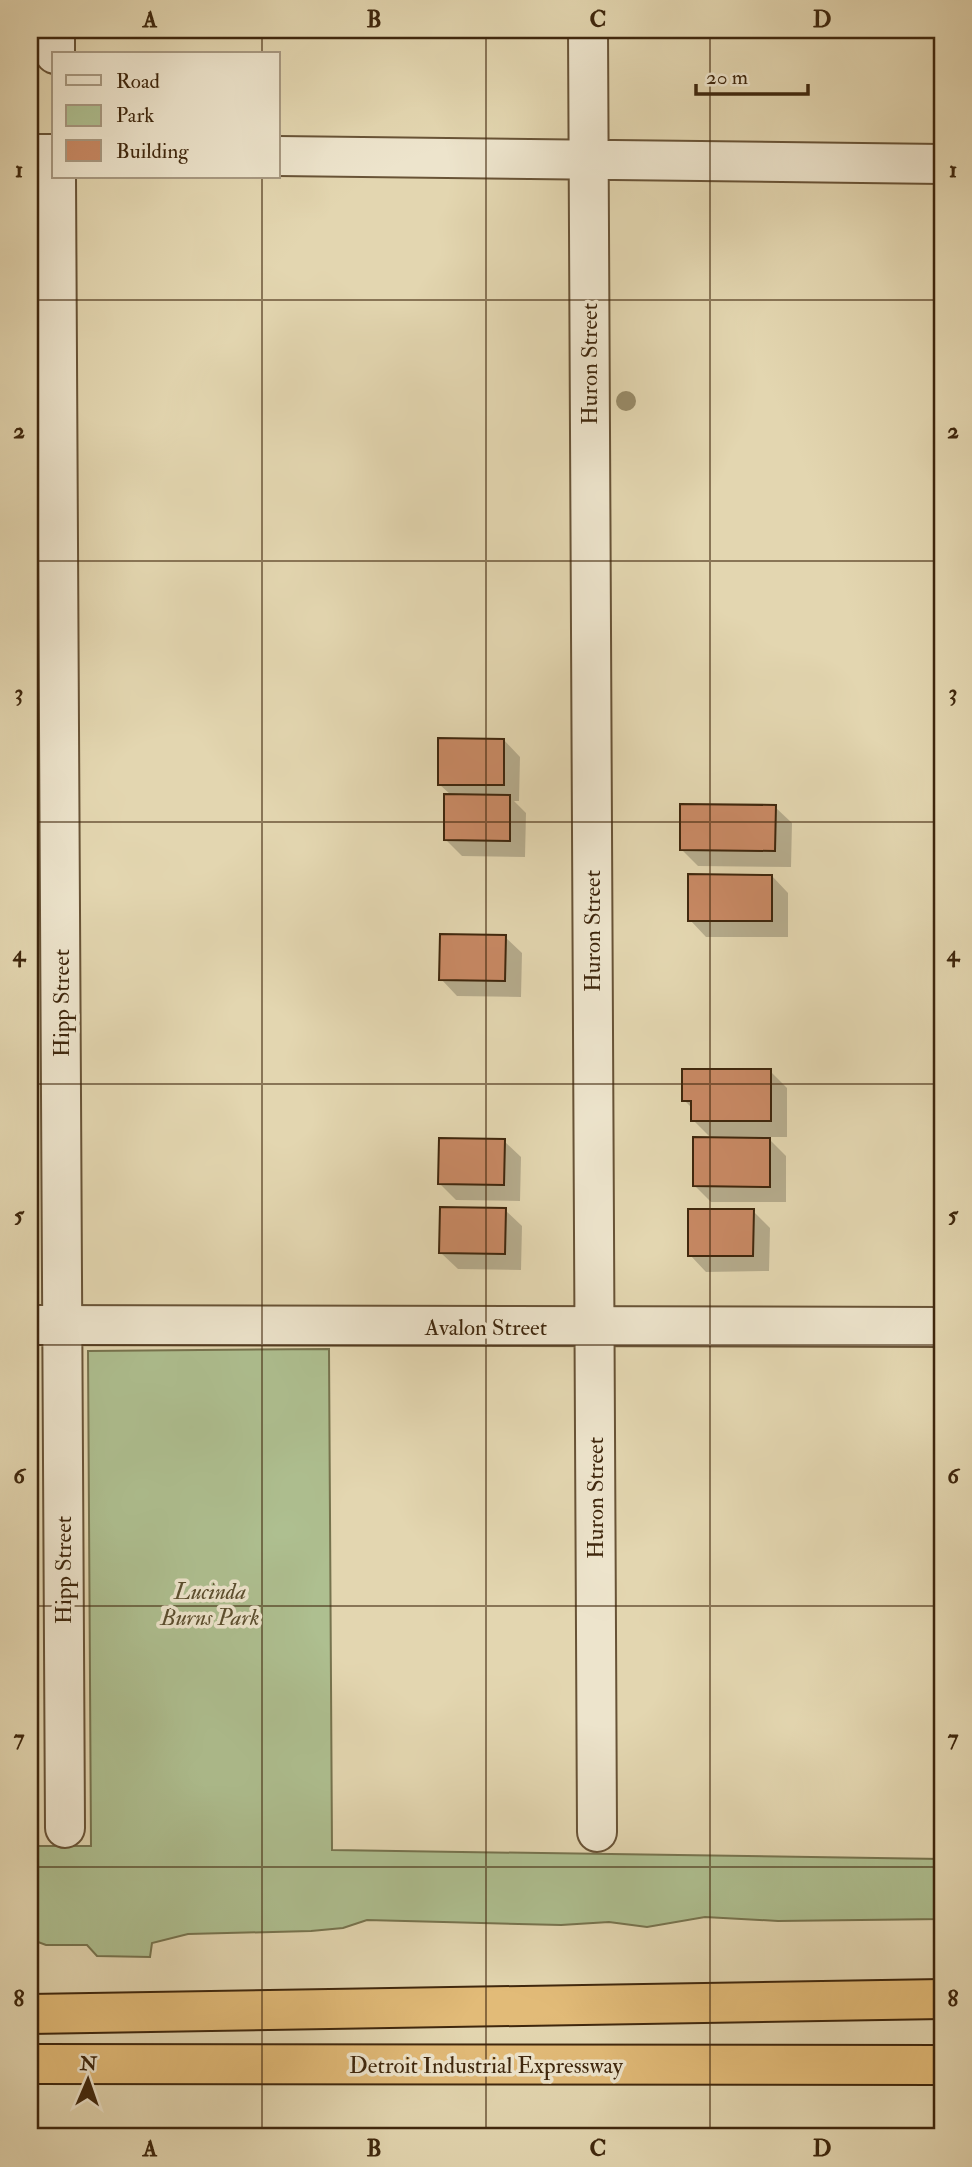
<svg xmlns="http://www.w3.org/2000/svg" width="972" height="2167" font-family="'IM FELL Double Pica',serif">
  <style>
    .green { fill: #aebf90; stroke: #76734e; stroke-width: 2 }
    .shadow { fill: #0003 }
    .building { fill: #c88964; stroke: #3f270d; stroke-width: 2 }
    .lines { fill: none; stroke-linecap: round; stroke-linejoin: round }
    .minor-casing { stroke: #685336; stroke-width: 42 }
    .highway-casing { stroke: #3f270d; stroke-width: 42 }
    .minor { stroke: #ede4cc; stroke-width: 38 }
    .highway { stroke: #e2bb78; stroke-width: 38 }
    .tree { fill: #988b68 }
    .grid { fill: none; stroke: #3f270d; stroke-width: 2; stroke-opacity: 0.55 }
    .labels { text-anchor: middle; stroke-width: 7; stroke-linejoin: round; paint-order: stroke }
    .street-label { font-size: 23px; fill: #3f270d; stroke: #ede4cc }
    .park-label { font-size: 23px; font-style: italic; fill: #5b4d2e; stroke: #ede4cc }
    .neatline { fill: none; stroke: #3f270d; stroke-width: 2.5 }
    .grid-label { font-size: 23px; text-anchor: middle; font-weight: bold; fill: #3f270d }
  </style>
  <rect width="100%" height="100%" fill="#e3d6b0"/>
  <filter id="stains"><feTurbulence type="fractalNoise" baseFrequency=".00286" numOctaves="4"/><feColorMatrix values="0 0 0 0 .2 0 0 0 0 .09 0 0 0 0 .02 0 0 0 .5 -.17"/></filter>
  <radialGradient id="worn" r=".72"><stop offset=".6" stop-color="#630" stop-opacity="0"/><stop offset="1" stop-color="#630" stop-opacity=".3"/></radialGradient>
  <!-- green -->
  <path class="green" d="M329 1349 332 1850 942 1859V1919L778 1921 705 1917 647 1927 609 1922 561 1925 367 1920 343 1928 311 1931 188 1934 152 1943 150 1957 97 1956 87 1945H46L30 1939V1846H91L88 1351Z"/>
  <!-- shadow -->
  <path class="shadow" d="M504 740 520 757 519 801H514L526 813 525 857 462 856 445 839 451 795 439 784Z
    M775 807 792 823 791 867 698 866 681 849Z
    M772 876 788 893V937H706L690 920Z
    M505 937 522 953 521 997 457 996 441 979Z
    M770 1071 787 1088V1137H767L786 1156V1202H711L694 1185 712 1139 693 1120V1109L684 1100Z
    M504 1141 521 1157 520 1201 456 1200 440 1184Z
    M505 1210 522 1226 521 1270 458 1269 441 1253Z
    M753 1211 770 1228 769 1271 706 1272 690 1255Z"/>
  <!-- building -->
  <path class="building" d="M438 738 504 739V785H438Z
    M444 794 510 795V841L444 840Z
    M680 804 776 805 775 851 680 850Z
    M688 874 772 875V921H688Z
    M440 934 506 935 505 981 439 980Z
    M682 1069H771V1121H691V1101H682Z
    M693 1137 770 1138V1187L693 1186Z
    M439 1138 505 1139 504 1185 438 1184Z
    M440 1207 506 1208 505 1254 439 1253Z
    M688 1209H754L753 1256H688Z"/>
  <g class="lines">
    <!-- minor casing -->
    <g class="minor-casing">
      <path id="minor" d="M55 30V54
        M588 30 597 1832
        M30 154H54
        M278 156 942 164
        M56 177 65 1828
        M30 1325 942 1327"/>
    </g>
    <!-- highway casing -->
    <g class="highway-casing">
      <path id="highway" d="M30 2014 942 1999
        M30 2064 942 2065"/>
    </g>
    <!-- minor -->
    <use href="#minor" class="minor"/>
    <!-- highway -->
    <use href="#highway" class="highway"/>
  </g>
  <!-- trees -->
  <circle class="tree" cx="626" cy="401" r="10"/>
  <!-- grid -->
  <path class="grid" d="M262 30V54M486 30V2137M710 30V2137M262 177V2137M30 300H942M30 561H942M30 822H942M30 1084H942M30 1345H942M30 1606H942M30 1867H942"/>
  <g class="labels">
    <!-- street labels -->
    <g class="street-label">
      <text transform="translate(589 364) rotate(-90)" y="8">Huron Street</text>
      <text transform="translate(592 931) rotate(-90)" y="8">Huron Street</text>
      <text transform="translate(61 1003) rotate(-90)" y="8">Hipp Street</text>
      <text x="486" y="1335">Avalon Street</text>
      <text transform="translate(595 1498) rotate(-90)" y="8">Huron Street</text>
      <text transform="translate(63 1570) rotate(-90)" y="8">Hipp Street</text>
      <text x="486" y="2073">Detroit Industrial Expressway</text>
    </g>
    <!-- park labels -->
    <g class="park-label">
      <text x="210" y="1599">Lucinda<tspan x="210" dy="26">Burns Park</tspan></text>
    </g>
  </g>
  <!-- margin -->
  <rect width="972" height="2167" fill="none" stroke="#e3d6b0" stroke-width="77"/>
  <!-- legend -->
  <rect x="52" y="52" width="228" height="126" fill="#ede4cc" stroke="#a79880" stroke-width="2"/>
  <rect x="66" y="75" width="35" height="10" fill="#ede4cc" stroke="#a79880" stroke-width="2"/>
  <text x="116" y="88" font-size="21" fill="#3f270d">Road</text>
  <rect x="66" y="105" width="35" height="21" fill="#aebf90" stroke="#a79880" stroke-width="2"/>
  <text x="116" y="122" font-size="21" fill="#3f270d">Park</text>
  <rect x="66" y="140" width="35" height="21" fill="#c88964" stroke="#a79880" stroke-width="2"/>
  <text x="116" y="158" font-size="21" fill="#3f270d">Building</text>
  <!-- north arrow -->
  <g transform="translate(88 2080) rotate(2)" stroke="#ede4cc" stroke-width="5" paint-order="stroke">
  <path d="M0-5L12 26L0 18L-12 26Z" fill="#3f270d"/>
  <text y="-10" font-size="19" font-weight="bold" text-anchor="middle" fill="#3f270d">N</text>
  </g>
  <!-- scale -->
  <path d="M696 84v10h112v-10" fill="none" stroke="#3f270d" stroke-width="3.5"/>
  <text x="706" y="84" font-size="21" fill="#3f270d" stroke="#ede4cc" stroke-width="5" paint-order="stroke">20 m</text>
  <rect x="38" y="38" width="896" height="2090" class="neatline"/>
  <g class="grid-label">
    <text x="150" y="27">A</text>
    <text x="374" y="27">B</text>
    <text x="598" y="27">C</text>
    <text x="822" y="27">D</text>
    <text x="19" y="177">1</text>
    <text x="953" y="177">1</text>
    <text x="19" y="438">2</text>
    <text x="953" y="438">2</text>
    <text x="19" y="700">3</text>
    <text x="953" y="700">3</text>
    <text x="19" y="961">4</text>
    <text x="953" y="961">4</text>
    <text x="19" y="1222">5</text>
    <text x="953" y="1222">5</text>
    <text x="19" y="1483">6</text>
    <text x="953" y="1483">6</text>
    <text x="19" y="1745">7</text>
    <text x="953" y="1745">7</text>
    <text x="19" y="2006">8</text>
    <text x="953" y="2006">8</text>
    <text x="150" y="2156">A</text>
    <text x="374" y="2156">B</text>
    <text x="598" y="2156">C</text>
    <text x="822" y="2156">D</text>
  </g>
  <rect width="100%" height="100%" filter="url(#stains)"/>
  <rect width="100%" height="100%" fill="url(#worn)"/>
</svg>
